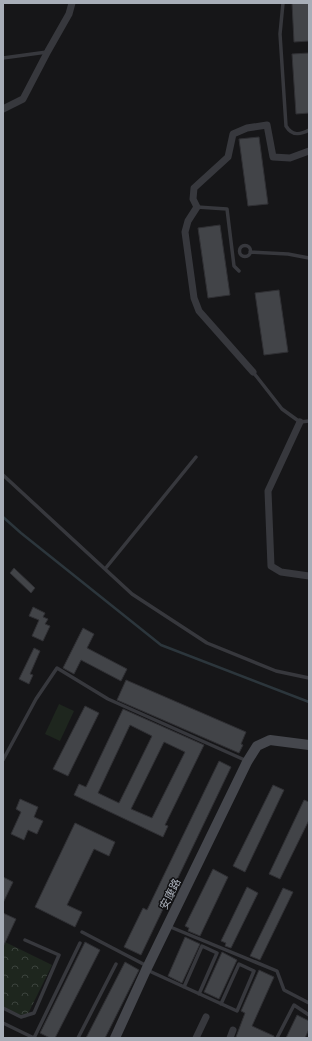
<svg xmlns="http://www.w3.org/2000/svg" width="312" height="1041" font-family="'Exo 2','Noto Sans SC',sans-serif">
  <style>
    .park { fill: url(#park-crowns) }
    .garden { fill: #1e261e }
    .lines { fill: none; stroke-linecap: round; stroke-linejoin: round }
    .stream { stroke: #2c363c; stroke-width: 2.5 }
    .building { fill: #424448; stroke: #303034; fill-rule: evenodd }
    .lane { stroke: #37383d; stroke-width: 3.5 }
    .street { stroke: #37383d; stroke-width: 7 }
    .secondary { stroke: #45474d; stroke-width: 10 }
    .labels { text-anchor: middle; stroke-width: 3; stroke-linejoin: round; paint-order: stroke }
    .street-label { font-size: 11px; fill: #a8aeb8; stroke: #111113 }
  </style>
  <defs>
    <pattern id="park-crowns" width="20" height="18" patternUnits="userSpaceOnUse"><rect width="20" height="18" fill="#1e261e"/><path d="M2 6a3 3 0 1 1 6 0M12 15a3 3 0 1 1 6 0" fill="none" stroke="#3c433d"/></pattern>
  </defs>
  <rect width="100%" height="100%" fill="#161618"/>
  <!-- park -->
  <path class="park" d="M3 941 52 965 26 1018 3 1007Z"/>
  <!-- garden -->
  <path class="garden" d="M59 704 74 711 60 741 45 734Z"/>
  <g class="lines">
    <!-- stream -->
    <path class="stream" d="M3 517 21 533 161 645 309 702"/>
  </g>
  <!-- building -->
  <path class="building" d="M292 3H309V41L294 42Z
    M309 53V113L296 114 292 54Z
    M259 137 268 204 248 206 239 139Z
    M220 225 230 295 208 298 198 228Z
    M279 290 288 352 264 355 255 293Z
    M14 568 35 588 31 593 10 573Z
    M33 607 45 613 43 617 48 619 45 624 50 626 43 641 32 636 39 620 29 616Z
    M83 628 94 634 87 648 127 669 121 681 81 660 74 674 63 668Z
    M34 648 40 651 30 674 33 675 29 684 19 679Z
    M126 680 246 732 241 744 243 745 239 753 117 700Z
    M85 706 99 713 68 776 53 769Z
    M123 709 204 745 165 825 168 826 163 837 74 795 79 784 86 787ZM130 725 152 736 119 803 98 793ZM164 742 185 752 152 818 131 809Z
    M219 761 231 767 141 955 124 947 143 908 147 910Z
    M273 785 284 790 245 872 233 866Z
    M20 799 38 807 34 817 43 821 37 834 28 830 24 840 11 834 21 812 16 809Z
    M304 800 309 802V820L280 879 269 874Z
    M75 823 115 842 109 856 94 849 67 905 82 912 75 927 35 907Z
    M213 869 228 877 200 936 188 931 189 928 185 926Z
    M3 877 13 882 3 903Z
    M247 887 258 893 231 948 225 946 226 943 221 941Z
    M283 888 293 892 260 960 250 956Z
    M3 913 16 919 3 947Z
    M185 937 200 944 182 983 168 976Z
    M85 942 100 950 55 1038H50L40 1033Z
    M222 952 237 960 219 999 204 992Z
    M125 962 139 970 105 1038H86Z
    M259 970 274 977 252 1026 274 1036V1038H238L236 1037 245 1013 241 1011Z
    M297 1015 309 1021V1029L305 1038H286Z"/>
  <g class="lines">
    <!-- lane -->
    <path class="lane" d="M283 3 280 34 286 126C292 136 300 135 309 130
      M3 58 47 52
      M197 207 227 209 234 266 239 271
      M239.5 251a5.5 5.5 0 1 1 11 0a5.5 5.5 0 1 1-11 0Z
      M250 252 288 254 309 258
      M253 372 282 409 300 422 309 421
      M3 475 132 594 207 643 276 671 309 678
      M105 569 196 457
      M3 760 36 699 57 668 108 699 247 761
      M168 926 277 971 284 990 309 1003
      M82 932 147 966
      M147 970 237 1011 254 971 239 964 221 1004
      M184 987 202 946 217 953 199 994
      M3 1008 21 1017 34 1013 59 955 25 940
      M3 1023 34 1038
      M34 1038 80 943
      M78 1038 116 964
      M277 1038 294 1005 309 1015"/>
    <!-- street -->
    <path class="street" d="M3 109 23 99 48 51 69 14 72 3
      M253 372 199 311 194 298 185 232 188 221 197 207 193 199 194 188 228 157 233 134 247 128 267 125 273 157 290 158 309 151
      M300 422 268 491 271 566 281 572 309 576
      M196 1038 206 1017
      M230 1038 233 1030"/>
    <!-- secondary -->
    <path class="secondary" d="M115 1038 146 970 247 762 257 746 270 740 309 745"/>
  </g>
  <g class="labels">
    <!-- street labels -->
    <g class="street-label">
      <text transform="translate(170 894) rotate(-64)" y="4">安康路</text>
    </g>
  </g>
  <!-- border -->
  <rect width="312" height="1041" fill="none" stroke="#a8aeb8" stroke-width="8"/>
</svg>
